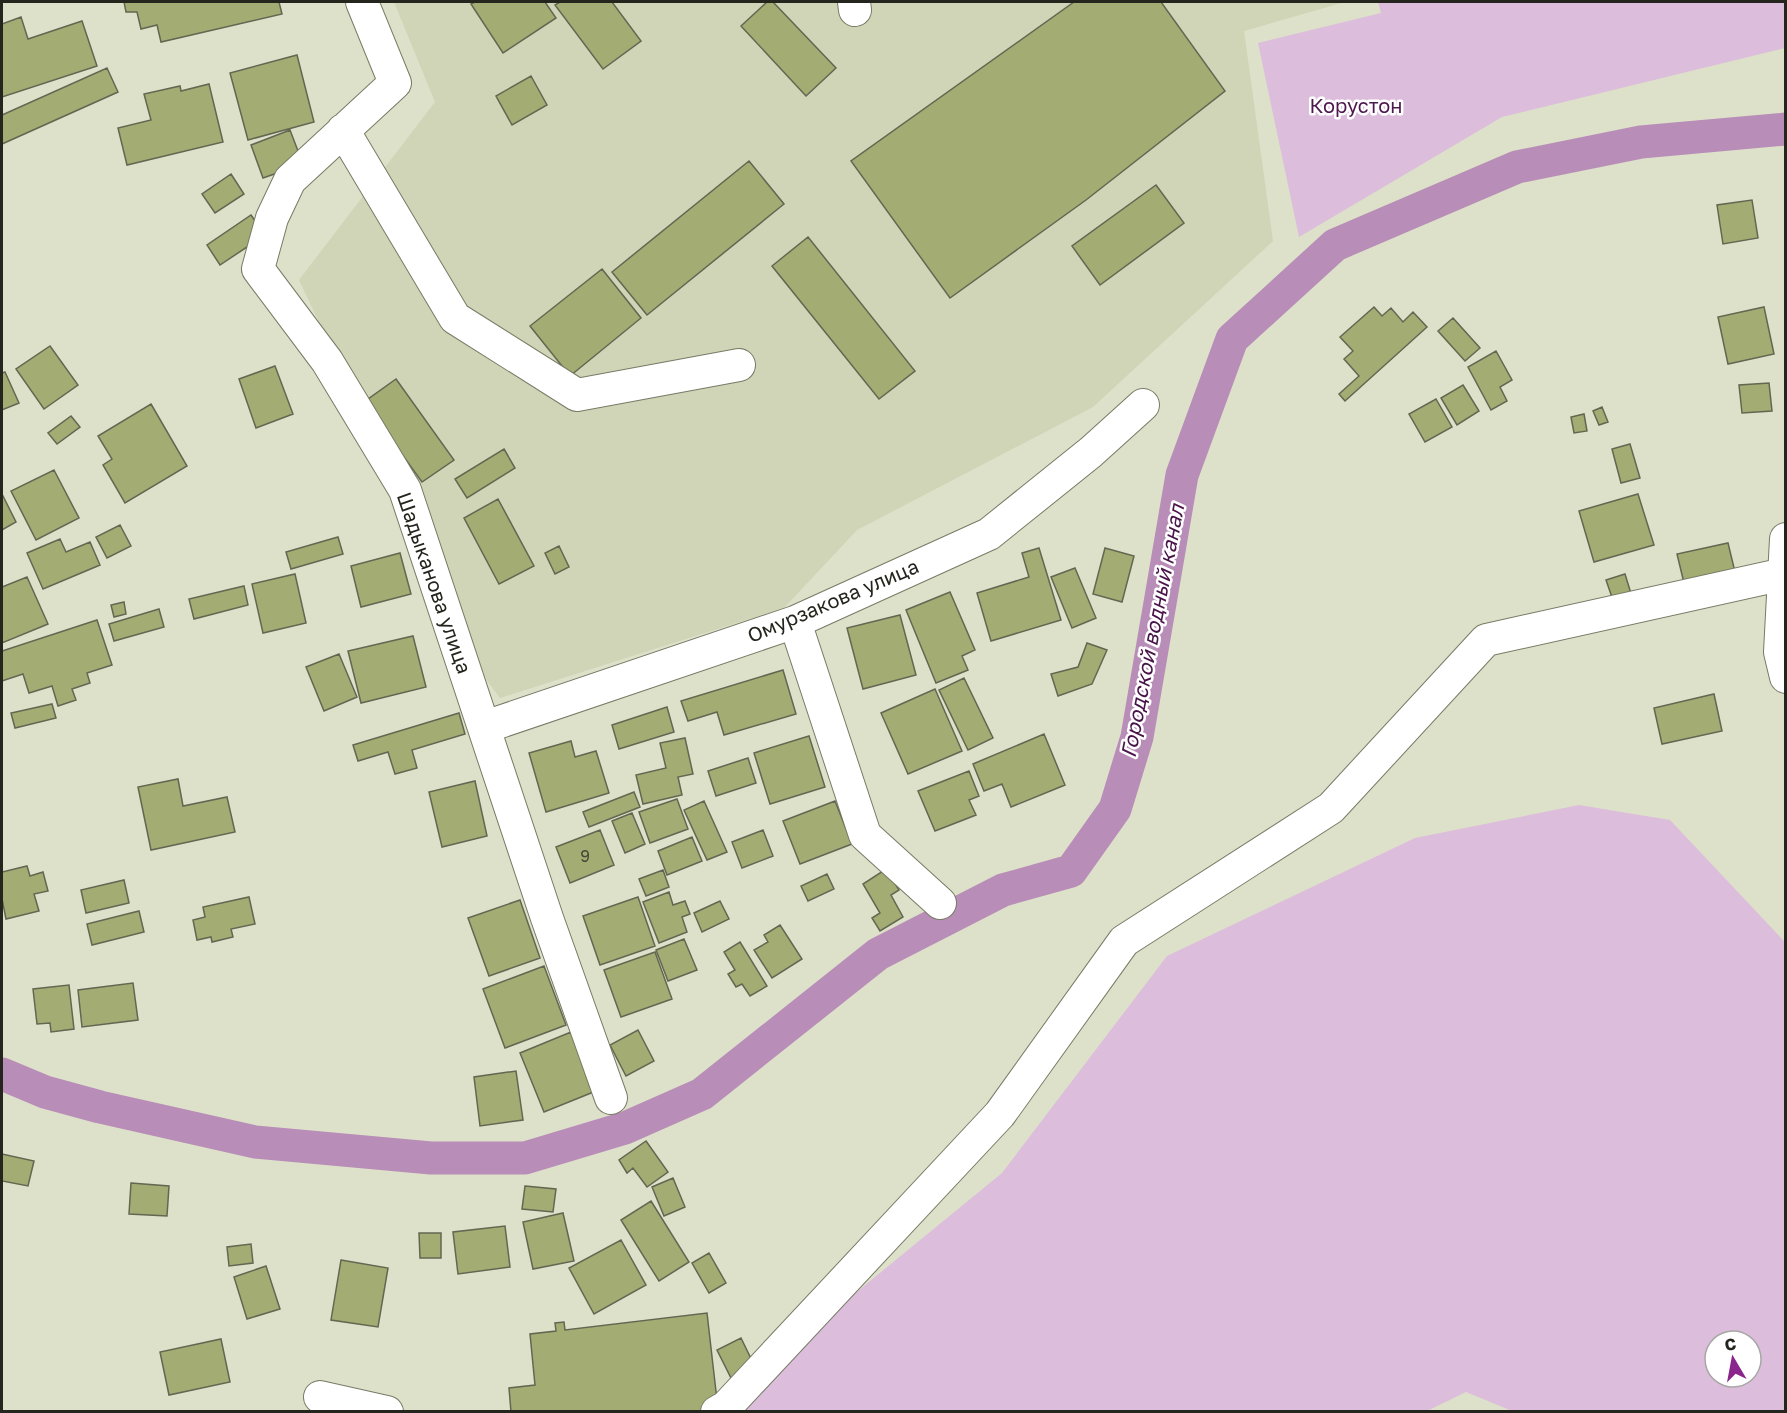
<svg xmlns="http://www.w3.org/2000/svg" width="1787" height="1413" font-family="'Golos Text',sans-serif">
  <style>
    .built { fill: #cfd5b6 }
    .green { fill: #ddbddc; fill-rule: evenodd }
    .lines { fill: none; stroke-linecap: round; stroke-linejoin: round }
    .canal { stroke: #b88db8; stroke-width: 33 }
    .building { fill: #a3ac73; stroke: #636752; stroke-width: 1.5 }
    .minor-casing { stroke: #777b66; stroke-width: 34 }
    .minor { stroke: #fff; stroke-width: 32 }
    .labels { text-anchor: middle; stroke-width: 5; stroke-linejoin: round; paint-order: stroke }
    .number-label { font-size: 16px; fill: #444732 }
    .park-label { font-size: 20px; fill: #4d184e; stroke: #fff }
    .street-label { font-size: 20px; fill: #24251d; stroke: #fff }
    .water-label { font-size: 21px; font-style: italic; fill: #481349; stroke: #fff }
  </style>
  <rect width="100%" height="100%" fill="#dde1c9"/>
  <!-- built -->
  <path class="built" d="M394 2H1345L1244 31 1273 241 1093 407 857 530 784 608 500 698 468 655 337 360 299 280 435 102Z"/>
  <!-- green -->
  <path class="green" d="M1378 2H1785V48L1502 117 1299 237 1258 43 1381 13Z
    M1579 805 1670 820 1784 941 1785 940V1411H1512L1466 1392 1425 1412H710L1002 1173 1167 956 1415 838ZM1715 1341H1751V1377H1715Z"/>
  <g class="lines">
    <!-- canal -->
    <path class="canal" d="M2 1074 45 1092 100 1107 255 1142 431 1158H525L625 1128 702 1094 878 954 1003 890 1071 871 1115 809 1137 737 1182 475 1232 339 1335 245 1517 167 1641 142 1786 129"/>
  </g>
  <!-- building -->
  <path class="building" d="M124 2H279L282 14 161 42 157 25 141 29 137 12H126Z
    M475 2H545L556 18 503 53 471 4Z
    M560 2H612L641 41 603 69 555 5Z
    M767 2H773L836 68 806 96 741 26Z
    M1074 2H1161L1225 91 1086 200 950 298 851 161Z
    M21 17 28 39 82 21 97 66 2 97V24Z
    M297 55 314 122 248 140 230 73Z
    M107 68 118 92 2 144V115Z
    M531 76 547 105 512 125 496 96Z
    M209 84 223 142 127 165 118 128 151 120 144 94 180 86 181 91Z
    M290 130 303 164 263 178 251 145Z
    M749 161 784 204 647 315 612 272Z
    M231 174 244 194 215 213 202 194Z
    M1156 185 1184 223 1100 285 1072 246Z
    M1752 200 1758 238 1723 244 1717 205Z
    M251 215 265 235 220 265 207 245Z
    M808 237 915 371 879 399 772 266Z
    M602 269 641 318 570 376 530 326Z
    M1374 307 1382 316 1391 308 1403 322 1413 312 1427 327 1345 401 1339 394 1359 376 1344 359 1353 351 1340 337Z
    M1764 307 1774 354 1728 364 1718 317Z
    M1453 318 1480 348 1465 361 1438 331Z
    M50 346 78 385 44 409 16 369Z
    M1496 351 1512 380 1500 387 1507 401 1491 410 1468 367Z
    M275 366 293 414 256 428 239 379Z
    M5 372 19 403 2 410V373Z
    M396 379 454 460 422 482 364 402Z
    M1769 383 1772 411 1742 413 1739 385Z
    M1463 385 1479 411 1457 425 1441 398Z
    M1436 399 1452 427 1425 442 1409 414Z
    M151 404 187 466 125 503 103 465 112 459 98 436Z
    M1602 407 1608 422 1599 425 1593 411Z
    M1584 414 1587 431 1574 433 1571 417Z
    M71 416 80 427 57 444 48 433Z
    M1630 444 1640 478 1621 483 1612 449Z
    M504 449 515 468 467 498 455 479Z
    M54 470 79 518 36 540 11 491Z
    M1638 494 1654 545 1594 562 1579 511Z
    M3 496 16 522 2 530V497Z
    M498 499 534 566 499 584 464 518Z
    M120 525 131 546 107 558 96 537Z
    M338 537 343 554 291 569 286 552Z
    M60 539 66 552 90 542 100 565 43 589 27 553Z
    M1728 543 1735 572 1684 583 1677 554Z
    M559 546 569 567 555 574 545 553Z
    M1039 548 1061 620 991 641 977 593 1029 577 1022 553Z
    M1105 548 1134 556 1122 602 1093 594Z
    M400 553 411 594 361 607 351 566Z
    M1075 568 1096 618 1072 628 1051 577Z
    M295 574 306 623 263 633 252 584Z
    M1625 574 1633 600 1615 606 1606 580Z
    M27 577 48 624 2 643V587Z
    M244 586 248 605 194 619 189 599Z
    M950 592 975 650 962 656 968 670 936 683 906 610Z
    M124 602 126 614 114 617 111 605Z
    M159 609 164 627 114 641 109 624Z
    M900 615 916 675 863 689 847 628Z
    M97 620 112 665 87 673 90 683 72 689 76 700 58 706 52 686 29 693 23 674 2 681V651Z
    M413 636 426 687 361 703 348 651Z
    M1087 643 1107 650 1092 684 1058 696 1051 674 1078 667Z
    M339 654 357 697 324 711 306 667Z
    M783 670 796 714 724 735 717 712 688 721 681 701Z
    M964 678 993 738 968 750 939 690Z
    M935 689 962 751 908 774 881 713Z
    M1714 694 1722 731 1662 744 1654 708Z
    M52 704 56 718 15 728 11 713Z
    M667 707 674 732 619 749 612 725Z
    M459 713 465 734 412 750 417 768 395 774 388 752 358 761 353 745Z
    M1044 734 1065 785 1011 807 1002 784 984 791 973 764Z
    M809 736 825 787 770 804 754 753Z
    M685 738 693 774 678 777 682 795 643 804 636 775 666 768 660 743Z
    M571 741 575 757 596 751 609 793 546 812 529 753Z
    M748 758 756 783 716 796 708 771Z
    M969 771 979 796 969 800 976 815 935 831 918 791Z
    M178 779 183 806 227 797 235 832 151 850 138 787Z
    M475 781 487 836 442 847 429 792Z
    M634 792 640 807 589 827 583 812Z
    M677 799 688 829 650 843 639 812Z
    M704 801 727 852 707 860 684 810Z
    M835 801 852 844 800 864 783 821Z
    M632 813 645 844 625 853 612 821Z
    M600 830 614 865 570 883 556 847Z
    M763 830 773 856 742 868 732 842Z
    M692 837 702 861 667 875 658 851Z
    M27 866 30 876 43 872 48 891 34 894 39 911 6 919 2 899V872Z
    M886 869 899 890 891 895 903 917 880 931 872 918 880 913 863 884Z
    M663 870 669 887 646 896 639 879Z
    M827 874 834 889 808 901 801 886Z
    M124 880 129 903 86 913 81 890Z
    M669 892 673 905 685 901 690 914 682 917 687 932 659 943 643 902Z
    M249 897 255 924 231 929 233 937 212 942 211 937 197 940 193 920 205 917 203 907Z
    M638 897 655 946 600 965 583 916Z
    M520 900 540 958 489 976 468 918Z
    M720 901 729 919 702 932 694 913Z
    M139 911 144 932 92 945 87 924Z
    M780 925 802 959 772 978 754 950 768 942 764 935Z
    M684 939 697 970 668 981 656 950Z
    M740 942 767 986 750 996 742 984 736 987 728 974 735 970 724 952Z
    M655 952 672 999 621 1017 604 970Z
    M544 966 566 1025 505 1048 483 989Z
    M133 983 138 1020 82 1027 78 990Z
    M69 985 74 1029 51 1032 50 1023 37 1024 33 989Z
    M638 1030 654 1061 626 1076 610 1045Z
    M571 1032 596 1091 544 1112 520 1053Z
    M516 1071 523 1120 480 1126 474 1077Z
    M646 1141 668 1172 647 1187 633 1168 627 1173 619 1160Z
    M2 1154 34 1161 28 1186 2 1181Z
    M673 1178 685 1207 664 1216 652 1187Z
    M131 1183 169 1186 167 1216 129 1214Z
    M525 1186 556 1189 553 1212 522 1209Z
    M651 1201 689 1262 659 1281 621 1220Z
    M563 1213 574 1261 533 1269 523 1222Z
    M505 1226 510 1267 458 1274 453 1232Z
    M419 1233H441V1258H420Z
    M621 1240 646 1285 594 1314 569 1268Z
    M251 1244 253 1263 229 1266 227 1247Z
    M709 1253 726 1283 709 1293 692 1263Z
    M341 1260 388 1268 378 1327 331 1320Z
    M266 1266 280 1309 247 1319 234 1277Z
    M707 1313 718 1409 694 1412H511L509 1388 535 1385 530 1334 556 1331 555 1323 564 1322 565 1330Z
    M741 1338 757 1371 733 1382 717 1350Z
    M221 1339 230 1382 169 1395 160 1352Z"/>
  <g class="lines">
    <!-- minor casing -->
    <g class="minor-casing">
      <path id="minor" d="M362 2 395 83 290 180 272 218 258 269 327 361 405 490 547 918 611 1098
        M854 2 855 10
        M343 130 455 318 577 395 739 365
        M1786 539 1780 652 1786 677
        M795 622 865 835 940 903
        M485 727 795 622 989 534 1091 452 1143 405
        M320 1397 387 1412
        M717 1412 726 1407 1000 1114 1124 941 1331 808 1486 640 1784 574"/>
    </g>
    <!-- minor -->
    <use href="#minor" class="minor"/>
  </g>
  <g class="labels">
    <!-- number labels -->
    <g class="number-label">
      <text x="585" y="862">9</text>
    </g>
    <!-- park labels -->
    <g class="park-label">
      <text x="1356" y="113">Корустон</text>
    </g>
    <!-- street labels -->
    <g class="street-label">
      <text transform="translate(434 583) rotate(71)" y="7">Шадыканова улица</text>
      <text transform="translate(833 601) rotate(-23)" y="7">Омурзакова улица</text>
    </g>
    <!-- water labels -->
    <g class="water-label">
      <text transform="translate(1153 631) rotate(-79)" y="7">Городской водный канал</text>
    </g>
  </g>
  <!-- border -->
  <rect width="1787" height="1413" fill="none" stroke="#24251d" stroke-width="6"/>
  <!-- north arrow -->
  <g transform="translate(1733 1359) rotate(350)"><circle r="28" fill="#ffffff" stroke="#a7a8a5" stroke-width="1.5"/>
  <path d="M0-4.5L10 22L0 15L-10 22Z" fill="#8a258d"/>
  <text y="-9" font-size="16" font-weight="bold" text-anchor="middle" fill="#24251d">С</text>
  </g>
</svg>
